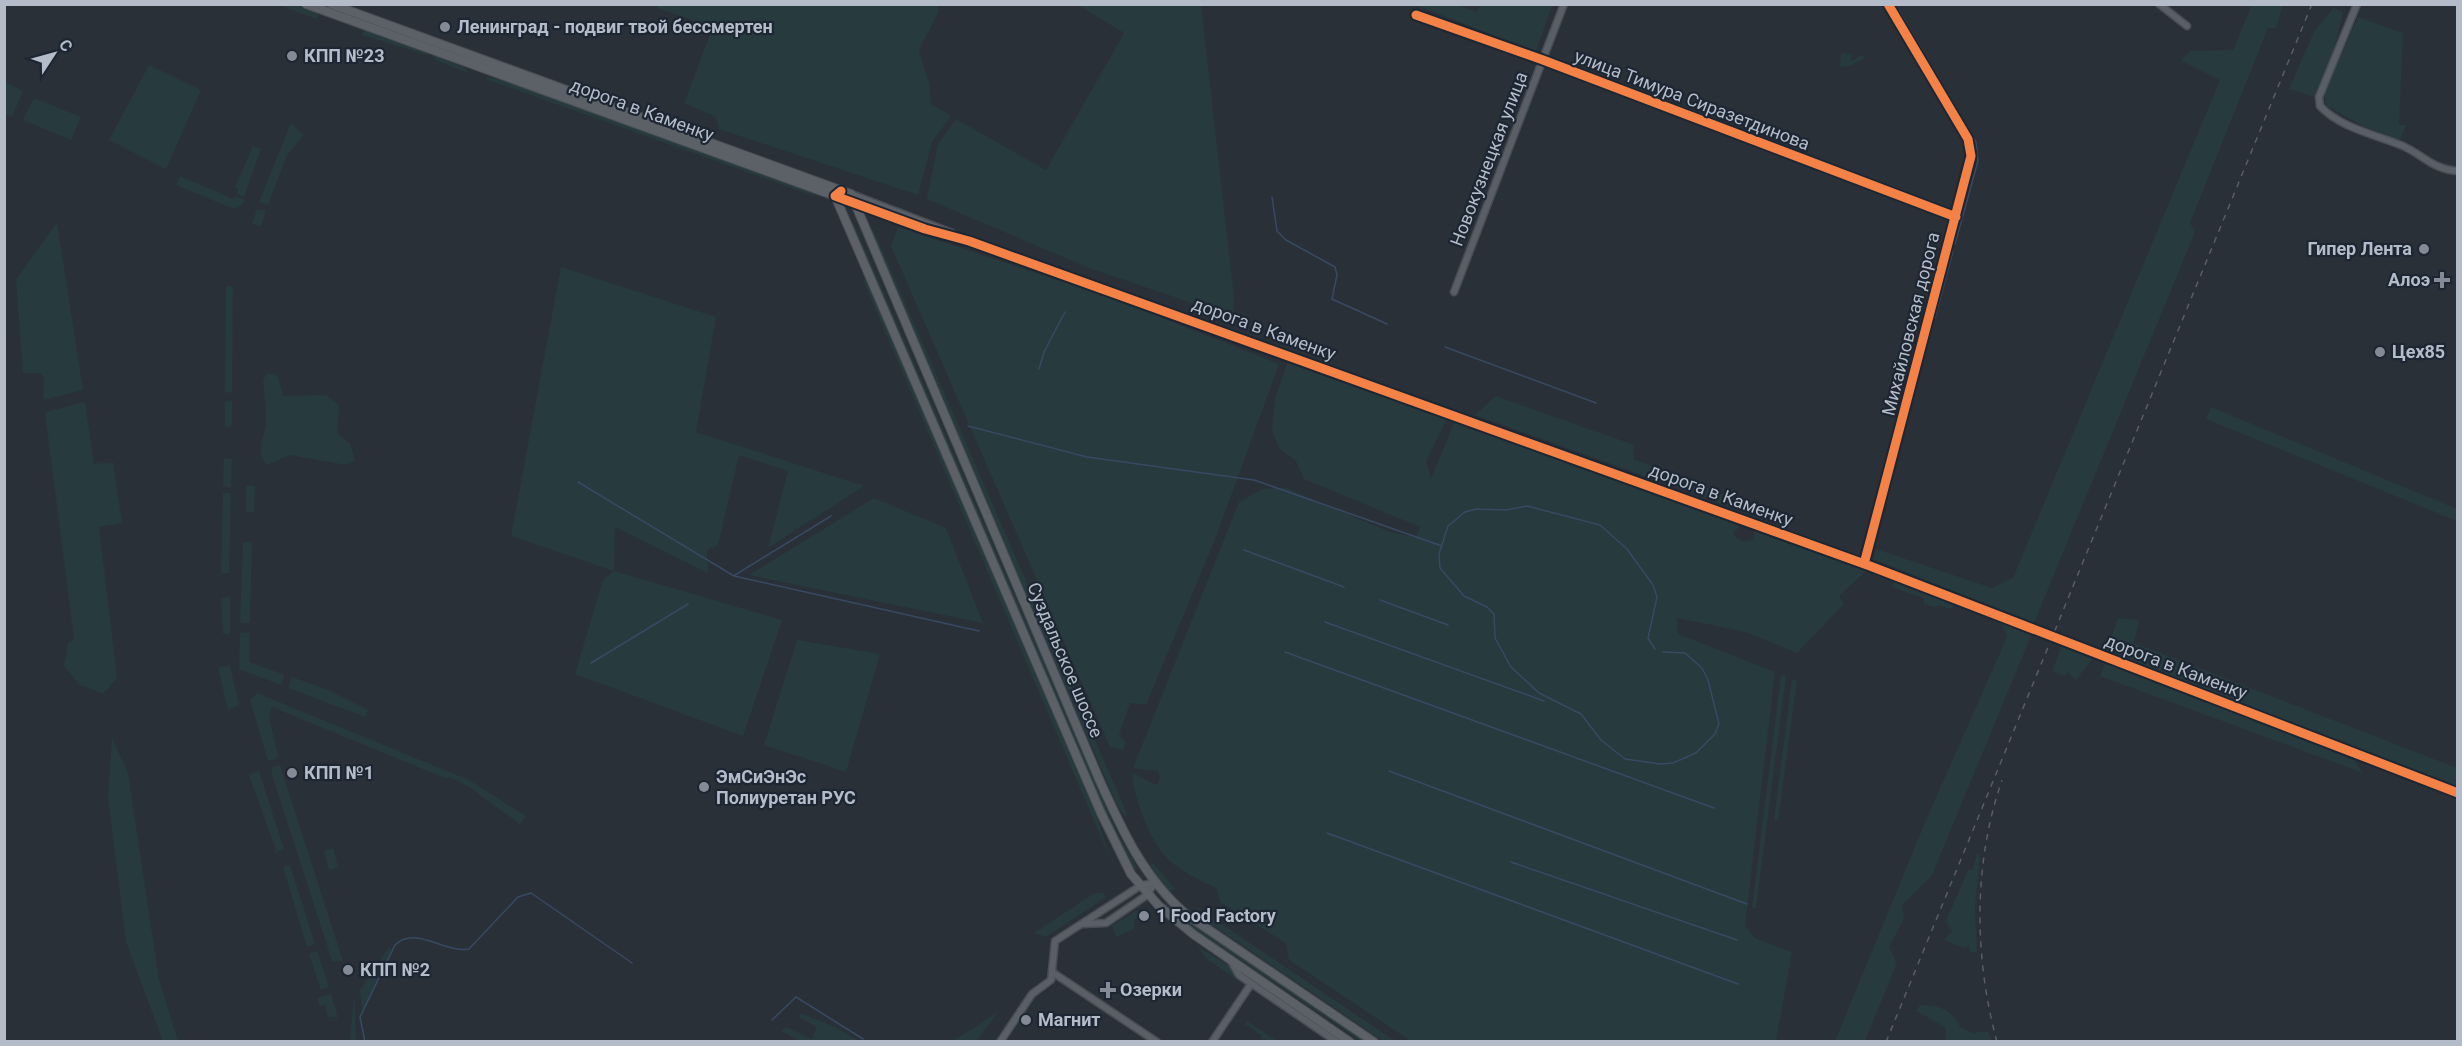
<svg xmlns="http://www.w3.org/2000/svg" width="2462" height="1046" font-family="Roboto,sans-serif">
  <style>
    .green { fill: #273a3e }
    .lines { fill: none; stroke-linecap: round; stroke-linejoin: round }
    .stream { stroke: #384963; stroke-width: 1.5 }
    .minor-casing { stroke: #484c53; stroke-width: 9 }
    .major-casing { stroke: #484c55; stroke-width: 10 }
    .minor { stroke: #5a5e66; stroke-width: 6 }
    .major { stroke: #5c6168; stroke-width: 8 }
    .rail { stroke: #595d64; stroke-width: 1.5; stroke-dasharray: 6 6; stroke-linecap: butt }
    .cycleway-casing { stroke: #1d2633; stroke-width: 13 }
    .cycleway { stroke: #f48246; stroke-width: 9 }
    .poi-dot { fill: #848b96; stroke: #1d2633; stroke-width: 2 }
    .labels { text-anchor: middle; stroke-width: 4.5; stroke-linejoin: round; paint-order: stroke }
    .poi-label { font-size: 18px; font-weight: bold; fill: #b4bcc9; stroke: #1d2633; text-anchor: start }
    .street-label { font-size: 18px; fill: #b4bcc9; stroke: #1d2633 }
  </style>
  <rect width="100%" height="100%" fill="#2a3038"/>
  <!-- green -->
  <path class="green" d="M279 5H295L319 13 317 19Z
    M658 5H937L939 11 919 50 929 83 931 104 951 116 932 142 918 195 719 129 716 117 684 103 713 27 657 8Z
    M1078 5H1201L1234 297 1233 317 1089 268 927 199 938 144 956 119 1046 170 1124 33Z
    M1416 5H1456L1477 12 1480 5H1552L1536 52Z
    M2252 5H2283L2276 28H2268L2190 223 2195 232 2034 623 1873 559 1876 549 1992 588 2013 578 2220 80 2180 60 2191 51 2233 50Z
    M2333 8 2343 12 2333 53 2314 97 2289 89 2314 32Z
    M2358 17 2403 33 2399 125H2406L2400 140 2363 126 2327 106 2324 95Z
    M364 30 428 53 427 55 362 35Z
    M1841 53 1852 54 1851 61 1862 55 1865 58 1849 66 1840 67Z
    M433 55 467 69 466 72 435 60Z
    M149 65 201 90 166 169 109 140Z
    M487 77 504 80 815 194 814 196 486 79Z
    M5 82 23 91 12 117 5 114Z
    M34 98 81 117 71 140 23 120Z
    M291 123 304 135 287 155 268 205 259 202Z
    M253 146 261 149 244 197 237 194 238 189 235 187Z
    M180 176 233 199 235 196 244 199 242 205 234 209 176 185Z
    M257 209 266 211 261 226 252 224Z
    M57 222 83 390 43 400 44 377 39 373H23L16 280Z
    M851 222 854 224 1118 834 1137 868 1135 870 1116 837Z
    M898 227 1123 302 1279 364 1216 537 1146 705 1130 703 1119 735 1126 742 1123 750 1110 747 891 246Z
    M872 231H874L1128 816 1126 817 1118 807 895 295Z
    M561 267 716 317 696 432 864 486 768 548 788 471 739 455 718 545 707 550 708 573 615 527 614 571 782 620 743 736 575 674 603 580 614 571 511 536Z
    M866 279 1098 819 1105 843 1121 877 1104 844 863 280Z
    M226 286H233L232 392 225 393Z
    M1288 361 1447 419 1426 461 1431 478 1455 421 1742 523 1733 534C1740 541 1745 544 1754 539V528L1866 571 1839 596 1844 604 1797 653 1746 632 1677 618 1678 634 1775 672 1745 926 1755 938 1792 952 1776 1041H1411L1289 960 1286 943 1220 902 1217 889C1203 881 1187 875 1175 865 1152 849 1134 800 1132 773L1157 785 1160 778 1158 771 1133 768 1239 502 1263 489 1286 488 1390 532 1416 537 1420 527 1304 479 1296 461 1280 449 1272 431 1275 398Z
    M266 374H274L278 377 283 396 326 395 339 405 337 433 350 444 355 460 346 465 290 455 267 465C255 451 264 440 266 424 267 410 264 395 263 381Z
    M1496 396 1634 445 1633 459 1752 505 1748 513 1475 415Z
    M232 401V426L225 427V402Z
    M85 402 94 464 113 462 122 523 99 527 117 678 103 694 80 685 64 666 68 643 74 639 45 412Z
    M2211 407 2457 509V521L2206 419Z
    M224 458 232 459 231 487 223 486Z
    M246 486H255L254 512H246Z
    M223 493H231L229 573H221Z
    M874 498 946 528 983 623 749 575Z
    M243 542H252L250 623H240Z
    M1894 580 1955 604 1951 609 1938 605 1936 607 1924 604 1923 598 1892 587Z
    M230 597V634H223L221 598Z
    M2118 618 2139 620 2134 643 2457 768V788L2106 653Z
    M2001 622 2031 636 1932 875 1902 905 1904 919 1889 947 1897 963 1865 1041H1835L1926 820 2007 637Z
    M240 633H250L249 662 285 675 281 685 239 669Z
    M797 640 880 654 846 772 764 745Z
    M2062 645 2094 657 2076 680 2068 672 2065 676 2052 671Z
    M2106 662 2354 760 2363 773 2100 676Z
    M230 666 239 705 228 710 218 667Z
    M1781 676H1786L1756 908H1752Z
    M292 677 328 690 368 710 365 717 288 688Z
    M1792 679 1797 681 1778 820H1774Z
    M257 693 469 780 526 816 520 824 466 785 449 777 447 779 272 707 269 717 278 755 276 759 268 761 250 700Z
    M112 738 128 773 159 980 178 1041H163L126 942 108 798Z
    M280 765 343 961H332L271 772 273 767Z
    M259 771 284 849 273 854 276 850 249 775Z
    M333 848 338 867 329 870 324 851Z
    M1977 854 1980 855 1975 908 1977 953 1970 952 1969 945 1964 948 1944 940 1952 931 1946 921 1968 870H1973Z
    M1153 863 1174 888 1170 892 1149 866Z
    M290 865 315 944 307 947 283 867Z
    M1103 892 1106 897 1046 937 1034 933 1093 894Z
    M1166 903 1181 917 1366 1041H1361L1180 919 1164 905Z
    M1198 908 1395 1041H1383L1195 913Z
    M1137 910 1139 916 1134 920V929L1116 937 1112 926Z
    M389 947 392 951 362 1012 360 990Z
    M1198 947 1230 966 1246 986 1207 959Z
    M317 951 329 987 321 990 309 954Z
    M331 994 338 1018 328 1017 325 1005 320 1006 317 998Z
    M354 994 356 1041H350Z
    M1920 1005C1938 1005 1952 1009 1960 1027L1973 1033 1988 1031 1992 1041H1943L1946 1039 1945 1027 1916 1011Z
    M998 1012 977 1041H953Z
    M800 1013 836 1027 859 1041H800L781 1031 786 1027 812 1039 817 1027 799 1017Z
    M1247 1021 1277 1041 1261 1039 1262 1036 1247 1025 1244 1026Z"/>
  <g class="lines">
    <!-- stream -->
    <path class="stream" d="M1895 4 1976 142 1978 161 1955 244
      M1272 197 1277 231 1286 240 1335 267 1337 275 1332 299 1387 324
      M1935 318 1953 251
      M1445 347 1596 403
      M1039 369 1044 352 1065 312
      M968 426 1087 457 1254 480 1442 546
      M578 482 734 576 979 631
      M1244 550 1344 587
      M735 575 831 516
      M1380 600 1448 625
      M1325 622 1544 701
      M1655 649 1648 638 1657 597 1653 585 1627 549 1600 525 1527 506 1506 510 1476 509 1465 512 1448 526 1439 554 1440 568 1464 596 1487 607 1494 614 1495 638 1511 667 1539 693 1581 714 1601 740 1625 759 1660 764 1673 763 1696 753 1715 734 1719 724 1708 680 1702 668 1685 653 1663 652
      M1285 652 1714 808
      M591 663 688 604
      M1389 771 1747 904
      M1327 833 1738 984
      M1511 862 1737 940
      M772 1020 796 997 863 1039
      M365 1042 360 1017 395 945C415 925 444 953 469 949L518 897 531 893 632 963"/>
    <!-- minor casing -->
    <g class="minor-casing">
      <path id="minor" d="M2159 4 2187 26
        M2357 4 2319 97 2320 106C2340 128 2377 135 2403 146 2423 155 2434 170 2458 171
        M1416 15 1543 60 1956 217
        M851 194 952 233
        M836 196 1273 350 1870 566 2458 793
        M1454 292 1564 4
        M1864 564 1971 156 1968 139 1888 4
        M1081 924 1106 923 1147 895 1155 882
        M1231 961 1239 975 1337 1042
        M1052 972 1157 1042
        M1000 1042 1032 994 1051 980 1055 941 1140 886 1155 882
        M1212 1042 1251 984"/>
    </g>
    <!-- major casing -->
    <g class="major-casing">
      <path id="major" d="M306 4 835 196 1101 813 1131 874 1159 906 1193 934 1350 1042
        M331 4 851 194 1099 779C1122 830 1144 879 1187 915L1374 1042"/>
    </g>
    <!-- minor -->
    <use href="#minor" class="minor"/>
    <!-- major -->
    <use href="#major" class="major"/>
    <!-- rail -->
    <path class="rail" d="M1886 1042 2312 4
      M1997 1042C1974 957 1973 864 2002 780"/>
    <!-- cycleway casing -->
    <g class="cycleway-casing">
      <path id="cycleway" d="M1416 15 1543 60 1956 217
        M841 191 835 196 925 229 969 241 1870 566 2458 793
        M1864 564 1971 156 1968 139 1888 4"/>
    </g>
    <!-- cycleway -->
    <use href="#cycleway" class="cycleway"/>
  </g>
  <!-- markers -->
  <g class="poi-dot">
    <circle cx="445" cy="27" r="6"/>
    <circle cx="292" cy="56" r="6"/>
    <circle cx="2424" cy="249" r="6"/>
    <path d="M2439 271h6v6h6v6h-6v6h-6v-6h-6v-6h6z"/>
    <circle cx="2380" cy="352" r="6"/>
    <circle cx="292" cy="773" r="6"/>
    <circle cx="704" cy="787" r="6"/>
    <circle cx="1144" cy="916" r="6"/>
    <circle cx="348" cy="970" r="6"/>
    <path d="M1105 981h6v6h6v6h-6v6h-6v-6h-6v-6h6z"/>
    <circle cx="1026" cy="1020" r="6"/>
  </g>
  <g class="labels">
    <!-- poi labels -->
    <g class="poi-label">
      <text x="457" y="33">Ленинград - подвиг твой бессмертен</text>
      <text x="304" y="62">КПП №23</text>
      <text x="2412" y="255" text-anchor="end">Гипер Лента</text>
      <text x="2430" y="286" text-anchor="end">Алоэ</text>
      <text x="2392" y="358">Цех85</text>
      <text x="304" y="779">КПП №1</text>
      <text x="716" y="783">ЭмСиЭнЭс<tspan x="716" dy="21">Полиуретан РУС</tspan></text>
      <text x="1156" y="922">1 Food Factory</text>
      <text x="360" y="976">КПП №2</text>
      <text x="1120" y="996">Озерки</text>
      <text x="1038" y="1026">Магнит</text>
    </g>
    <!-- street labels -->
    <g class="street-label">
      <text transform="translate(1692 100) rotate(21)" y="6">улица Тимура Сиразетдинова</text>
      <text transform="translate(642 110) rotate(20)" y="6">дорога в Каменку</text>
      <text transform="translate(1489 159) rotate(-69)" y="6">Новокузнецкая улица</text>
      <text transform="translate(1911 324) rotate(-76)" y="6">Михайловская дорога</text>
      <text transform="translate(1264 329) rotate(20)" y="6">дорога в Каменку</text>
      <text transform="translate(1721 495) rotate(20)" y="6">дорога в Каменку</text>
      <text transform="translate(1065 660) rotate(67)" y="6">Суздальское шоссе</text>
      <text transform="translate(2176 667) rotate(21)" y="6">дорога в Каменку</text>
    </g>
  </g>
  <!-- border -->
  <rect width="2462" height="1046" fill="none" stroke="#b4bcc9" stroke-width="12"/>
  <!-- north arrow -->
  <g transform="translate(54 54) rotate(54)" stroke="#1d2633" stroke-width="4.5" paint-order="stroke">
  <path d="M0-4.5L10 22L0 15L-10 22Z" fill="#b4bcc9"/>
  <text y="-9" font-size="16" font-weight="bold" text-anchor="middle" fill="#b4bcc9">С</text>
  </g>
</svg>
